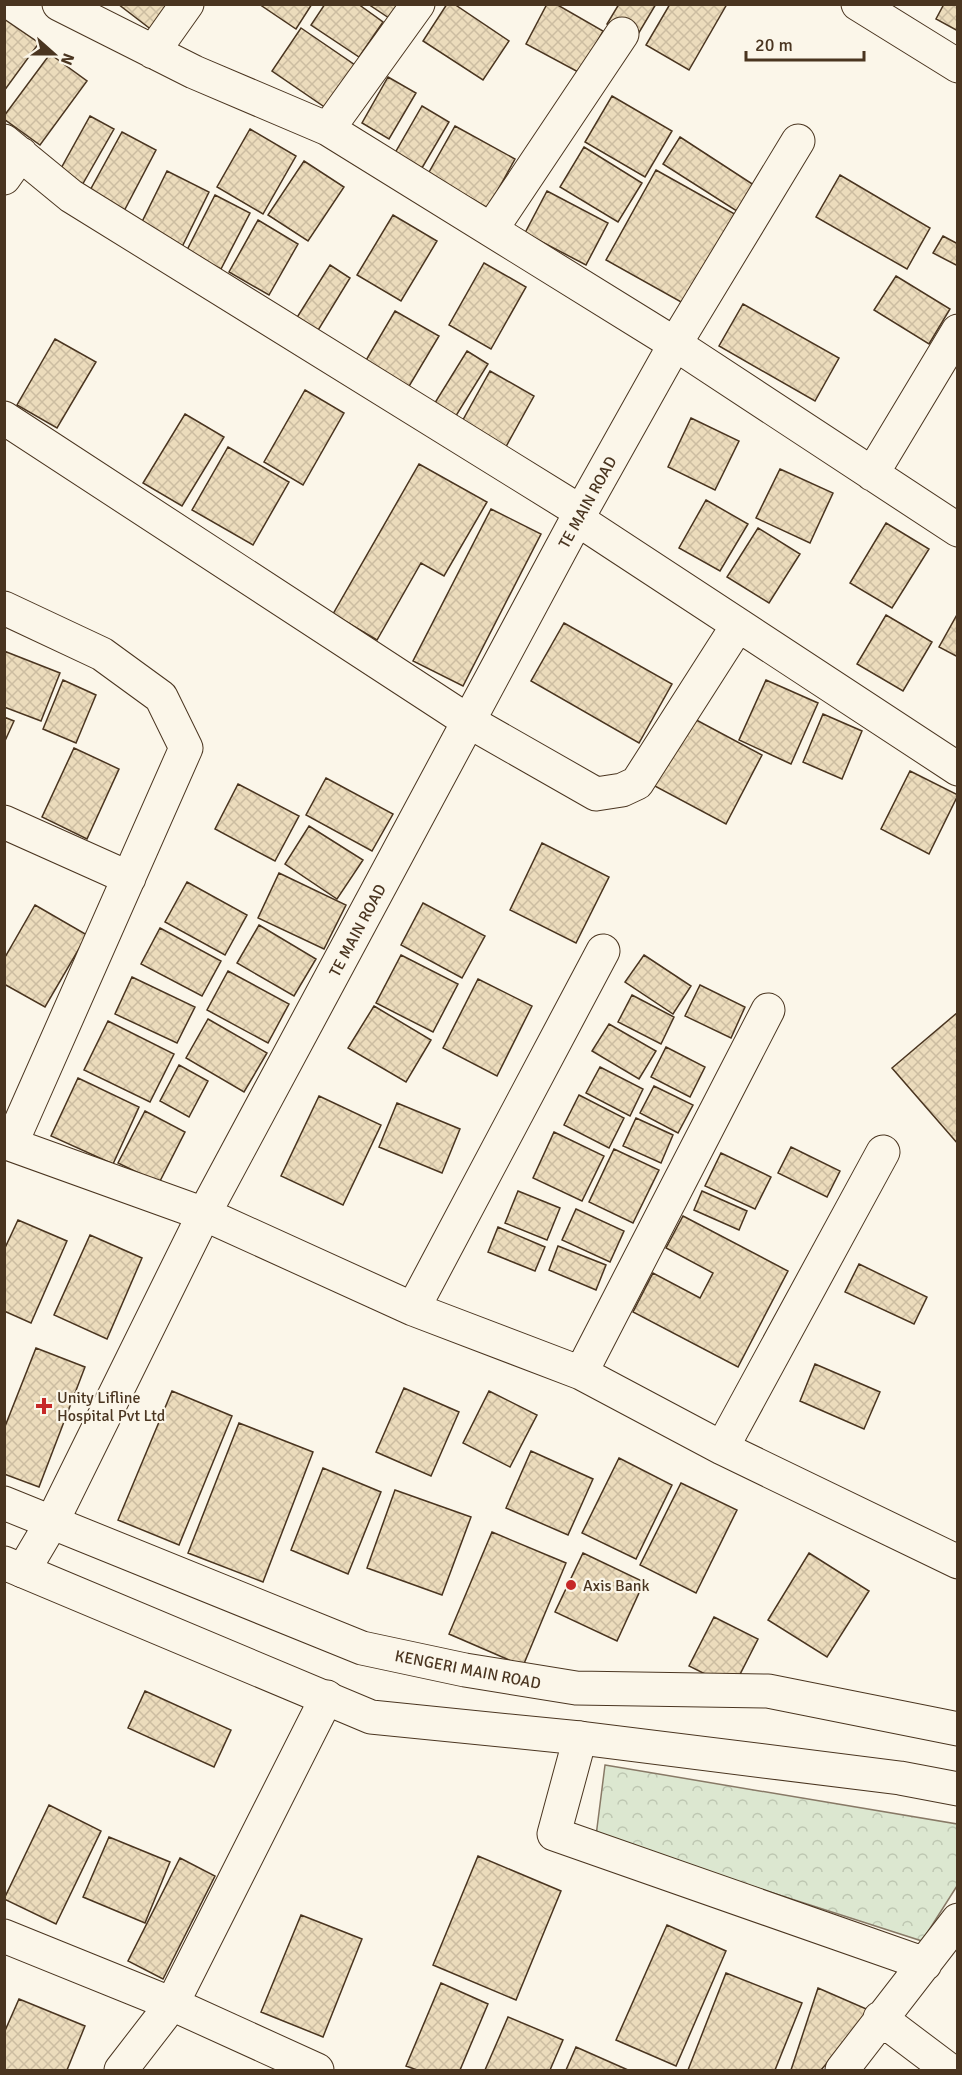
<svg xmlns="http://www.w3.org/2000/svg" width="962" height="2075" font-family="Signika,sans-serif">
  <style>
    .park { fill: url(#park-crowns); stroke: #887966; stroke-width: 1.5 }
    .building { fill: url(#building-cross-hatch); stroke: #4a3520; stroke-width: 1.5 }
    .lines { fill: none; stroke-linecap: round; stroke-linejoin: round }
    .minor-casing { stroke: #4a3520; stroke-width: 35 }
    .major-casing { stroke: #4a3520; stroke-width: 35 }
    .minor { stroke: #fbf6e9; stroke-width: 33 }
    .major { stroke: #fbf6e9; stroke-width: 33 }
    .poi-dot { fill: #c62828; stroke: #fbf6e9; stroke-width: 2 }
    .labels { text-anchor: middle; stroke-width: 4.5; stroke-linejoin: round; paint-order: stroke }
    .street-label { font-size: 16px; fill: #4a3520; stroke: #fbf6e9 }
    .poi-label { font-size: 16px; fill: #4a3520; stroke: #fbf6e9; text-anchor: start }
  </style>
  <defs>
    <pattern id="park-crowns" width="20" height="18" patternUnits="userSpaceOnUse" patternTransform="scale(1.5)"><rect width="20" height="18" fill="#dce7d0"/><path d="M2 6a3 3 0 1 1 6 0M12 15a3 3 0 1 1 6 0" fill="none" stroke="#bec7b2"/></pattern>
    <pattern id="building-cross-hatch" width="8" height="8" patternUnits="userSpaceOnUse" patternTransform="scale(1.5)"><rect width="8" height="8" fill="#ecdcbc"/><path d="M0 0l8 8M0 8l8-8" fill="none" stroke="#ccbda1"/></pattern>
  </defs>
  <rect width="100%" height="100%" fill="#fbf6e9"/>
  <!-- park -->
  <path class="park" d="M605 1765 957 1824V1886L922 1941 596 1836Z"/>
  <!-- building -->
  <path class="building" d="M118 4H178L157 34Z
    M259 4H312L296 29Z
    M325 4H358L383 22 359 57 311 25Z
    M368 4H402L392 20Z
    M447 4H454L509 41 483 80 423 41Z
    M547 4H556L603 31 580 73 526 44Z
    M619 4H656L634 41 607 24Z
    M670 4H727L689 70 646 45Z
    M944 4H958V31L936 19Z
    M4 19 39 43 4 91Z
    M301 28 355 65 326 108 272 71Z
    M50 54 87 81 40 145 4 119V116Z
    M388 77 416 93 389 139 362 123Z
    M612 96 672 131 645 177 585 142Z
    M422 106 449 122 422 168 395 153Z
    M90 116 114 129 77 194 54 181Z
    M455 126 515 159 488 208 428 174Z
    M250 129 296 156 263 214 217 187Z
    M122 132 156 150 123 213 88 194Z
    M680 137 760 189 743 215 663 164Z
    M584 147 642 183 618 222 560 187Z
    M304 161 344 187 308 241 268 215Z
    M656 170 740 217 690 307 606 260Z
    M167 171 209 192 179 253 137 232Z
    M840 175 930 228 907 269 816 217Z
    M547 191 608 223 586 265 525 233Z
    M215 195 250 213 221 269 186 252Z
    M393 215 437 241 401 301 357 275Z
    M258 220 298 244 269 295 229 272Z
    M943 236 958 244V266L933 253Z
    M484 263 526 287 491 349 449 325Z
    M330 265 350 278 317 332 296 319Z
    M896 276 950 309 929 344 874 310Z
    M743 304 839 358 815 401 719 346Z
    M395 311 439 336 408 388 365 362Z
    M55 339 96 362 57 428 17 405Z
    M467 351 488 364 454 419 433 406Z
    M490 371 534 396 503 452 459 427Z
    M305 390 344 413 303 485 264 462Z
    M185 414 224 437 182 506 143 483Z
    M691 418 739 441 715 490 668 467Z
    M228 447 289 482 253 545 192 510Z
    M419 464 487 502 444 576 421 563 377 640 333 614Z
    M780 469 833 493 810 543 756 518Z
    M706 500 748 524 720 571 679 548Z
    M491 509 541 534 463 686 413 661Z
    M886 523 929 549 892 608 850 583Z
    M758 528 800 554 769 603 727 577Z
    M958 613V657L939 647Z
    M886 615 932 642 903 691 857 664Z
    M564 623 672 684 639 743 531 681Z
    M4 651 60 673 41 721 4 707Z
    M63 680 96 695 76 743 43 729Z
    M766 680 818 703 791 764 739 740Z
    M823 714 862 731 842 779 803 762Z
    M687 715 762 755 726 824 651 784Z
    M4 717 14 721 4 743Z
    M74 748 119 769 87 839 42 817Z
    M910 771 958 795 929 854 881 829Z
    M326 778 393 814 372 851 306 815Z
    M238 784 299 816 275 861 215 829Z
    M309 826 363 860 337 899 285 864Z
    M542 843 609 877 576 943 510 910Z
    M279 873 346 905 324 949 258 918Z
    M187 882 247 915 225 955 165 922Z
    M423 903 485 936 462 978 401 945Z
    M35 905 87 935 45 1007 4 984V959Z
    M259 925 316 959 294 996 237 963Z
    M160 928 221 961 202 996 141 964Z
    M401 955 458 984 433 1032 376 1003Z
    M644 955 691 986 673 1014 625 982Z
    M228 971 289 1004 268 1043 207 1010Z
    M132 977 195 1007 177 1043 115 1014Z
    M478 979 532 1006 497 1076 443 1048Z
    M700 985 745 1007 731 1038 685 1016Z
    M632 995 674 1017 661 1044 618 1022Z
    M374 1006 431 1040 406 1082 348 1048Z
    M958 1012V1144L892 1068Z
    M208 1019 267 1053 244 1092 186 1058Z
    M108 1021 174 1054 150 1102 84 1070Z
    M609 1024 656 1051 639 1079 592 1051Z
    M666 1047 705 1067 690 1097 651 1077Z
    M179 1065 208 1081 189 1117 160 1101Z
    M600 1067 643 1089 630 1116 586 1093Z
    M78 1078 139 1107 113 1164 51 1136Z
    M654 1086 693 1105 678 1133 640 1113Z
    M579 1095 624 1118 609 1148 564 1125Z
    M319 1096 381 1125 343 1205 281 1176Z
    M397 1103 460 1129 442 1173 379 1147Z
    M145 1111 185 1132 159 1183 118 1163Z
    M636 1118 673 1135 661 1163 623 1146Z
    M554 1132 604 1156 582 1201 533 1178Z
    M791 1147 840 1171 827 1197 778 1173Z
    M614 1149 659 1170 633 1223 589 1202Z
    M721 1153 771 1177 755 1209 705 1186Z
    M518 1191 560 1208 547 1240 505 1223Z
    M702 1191 747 1211 739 1230 694 1210Z
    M576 1209 624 1231 610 1262 562 1240Z
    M683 1216 788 1271 738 1367 633 1312 653 1273 700 1298 713 1273 666 1248Z
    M18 1220 67 1241 31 1323 4 1311V1250Z
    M498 1227 545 1247 535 1271 488 1252Z
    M90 1235 142 1258 107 1339 54 1315Z
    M558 1246 606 1265 596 1290 549 1270Z
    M859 1264 927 1297 914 1324 845 1292Z
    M36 1348 85 1367 39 1487 4 1474V1429Z
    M815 1364 880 1392 864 1429 800 1401Z
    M404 1388 459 1412 431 1476 376 1452Z
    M172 1391 232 1416 179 1545 118 1520Z
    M489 1391 537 1415 510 1467 463 1443Z
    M239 1423 313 1452 263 1582 188 1553Z
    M531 1451 593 1479 568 1535 506 1508Z
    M619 1458 672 1485 636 1559 582 1533Z
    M323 1468 381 1492 348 1574 291 1550Z
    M681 1483 737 1510 696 1593 640 1565Z
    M395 1490 471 1517 442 1595 367 1568Z
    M492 1532 566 1563 523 1666 449 1634Z
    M583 1553 644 1582 617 1641 555 1612Z
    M809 1553 869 1591 827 1657 768 1620Z
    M714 1617 758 1639 733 1688 689 1666Z
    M145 1691 231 1730 214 1767 128 1728Z
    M49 1805 101 1831 56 1924 4 1899Z
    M109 1837 170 1862 145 1923 83 1897Z
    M478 1856 561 1891 516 2000 433 1965Z
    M180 1858 215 1876 163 1979 128 1961Z
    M301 1915 362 1939 323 2037 261 2012Z
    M667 1925 726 1951 676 2066 616 2040Z
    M726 1973 802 2003 775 2070H688Z
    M441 1983 488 2004 460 2070H417L406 2066Z
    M818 1988 871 2011 821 2070H791Z
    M19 1999 85 2026 67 2070H4V2033Z
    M508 2017 563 2040 550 2070H485Z
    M576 2047 628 2070H566Z"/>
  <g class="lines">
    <!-- minor casing -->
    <g class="minor-casing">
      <path id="minor" d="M59 4 194 72 328 129 675 344 958 530
        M858 4 958 66
        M153 52 187 4
        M328 129 418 4
        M4 141 71 196 581 512
        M4 178 21 154
        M491 230 622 34
        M4 418 468 721 596 794 622 790 637 783 738 625
        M872 474 958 331
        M577 519 958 769
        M4 608 102 654 161 697 186 748 11 1144
        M4 822 129 878
        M4 1142 204 1214 413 1309 581 1373 722 1448 958 1562
        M413 1309 603 951
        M581 1373 768 1010
        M722 1448 883 1152
        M23 1571 52 1522 204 1214 577 519 675 344 798 141
        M580 1738 554 1834 925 1964
        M4 1936 172 2004 317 2070
        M880 2018 949 2070
        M121 2070 172 2004 327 1697
        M842 2070 958 1920"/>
    </g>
    <!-- major casing -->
    <g class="major-casing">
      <path id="major" d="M4 1503 362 1648 465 1670 576 1688 768 1691 958 1729
        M4 1563 371 1717 580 1738 900 1778 958 1789"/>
    </g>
    <!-- minor -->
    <use href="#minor" class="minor"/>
    <!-- major -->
    <use href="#major" class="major"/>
  </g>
  <!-- markers -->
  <g class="poi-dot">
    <path d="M41 1397h6v6h6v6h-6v6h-6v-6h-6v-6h6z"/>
    <circle cx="571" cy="1585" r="6"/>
  </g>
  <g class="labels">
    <!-- street labels -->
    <g class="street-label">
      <text transform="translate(587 502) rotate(-61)" y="6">TE MAIN ROAD</text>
      <text transform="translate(357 930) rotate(-62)" y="6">TE MAIN ROAD</text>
      <text transform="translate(468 1669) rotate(11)" y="6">KENGERI MAIN ROAD</text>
    </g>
    <!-- poi labels -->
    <g class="poi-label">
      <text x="57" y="1403">Unity Lifline<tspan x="57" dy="18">Hospital Pvt Ltd</tspan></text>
      <text x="583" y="1591">Axis Bank</text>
    </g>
  </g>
  <!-- border -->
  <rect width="962" height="2075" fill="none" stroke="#4a3520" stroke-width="12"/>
  <!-- north arrow -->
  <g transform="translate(54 54) rotate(111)" stroke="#fbf6e9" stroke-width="4.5" paint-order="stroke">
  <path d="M0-4.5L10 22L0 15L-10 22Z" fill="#4a3520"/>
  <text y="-9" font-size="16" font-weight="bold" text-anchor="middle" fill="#4a3520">N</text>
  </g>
  <!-- scale -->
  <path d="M746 51v9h118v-9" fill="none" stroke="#4a3520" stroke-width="3"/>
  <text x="755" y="51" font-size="18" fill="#4a3520" stroke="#fbf6e9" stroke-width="4.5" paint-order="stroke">20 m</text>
</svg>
